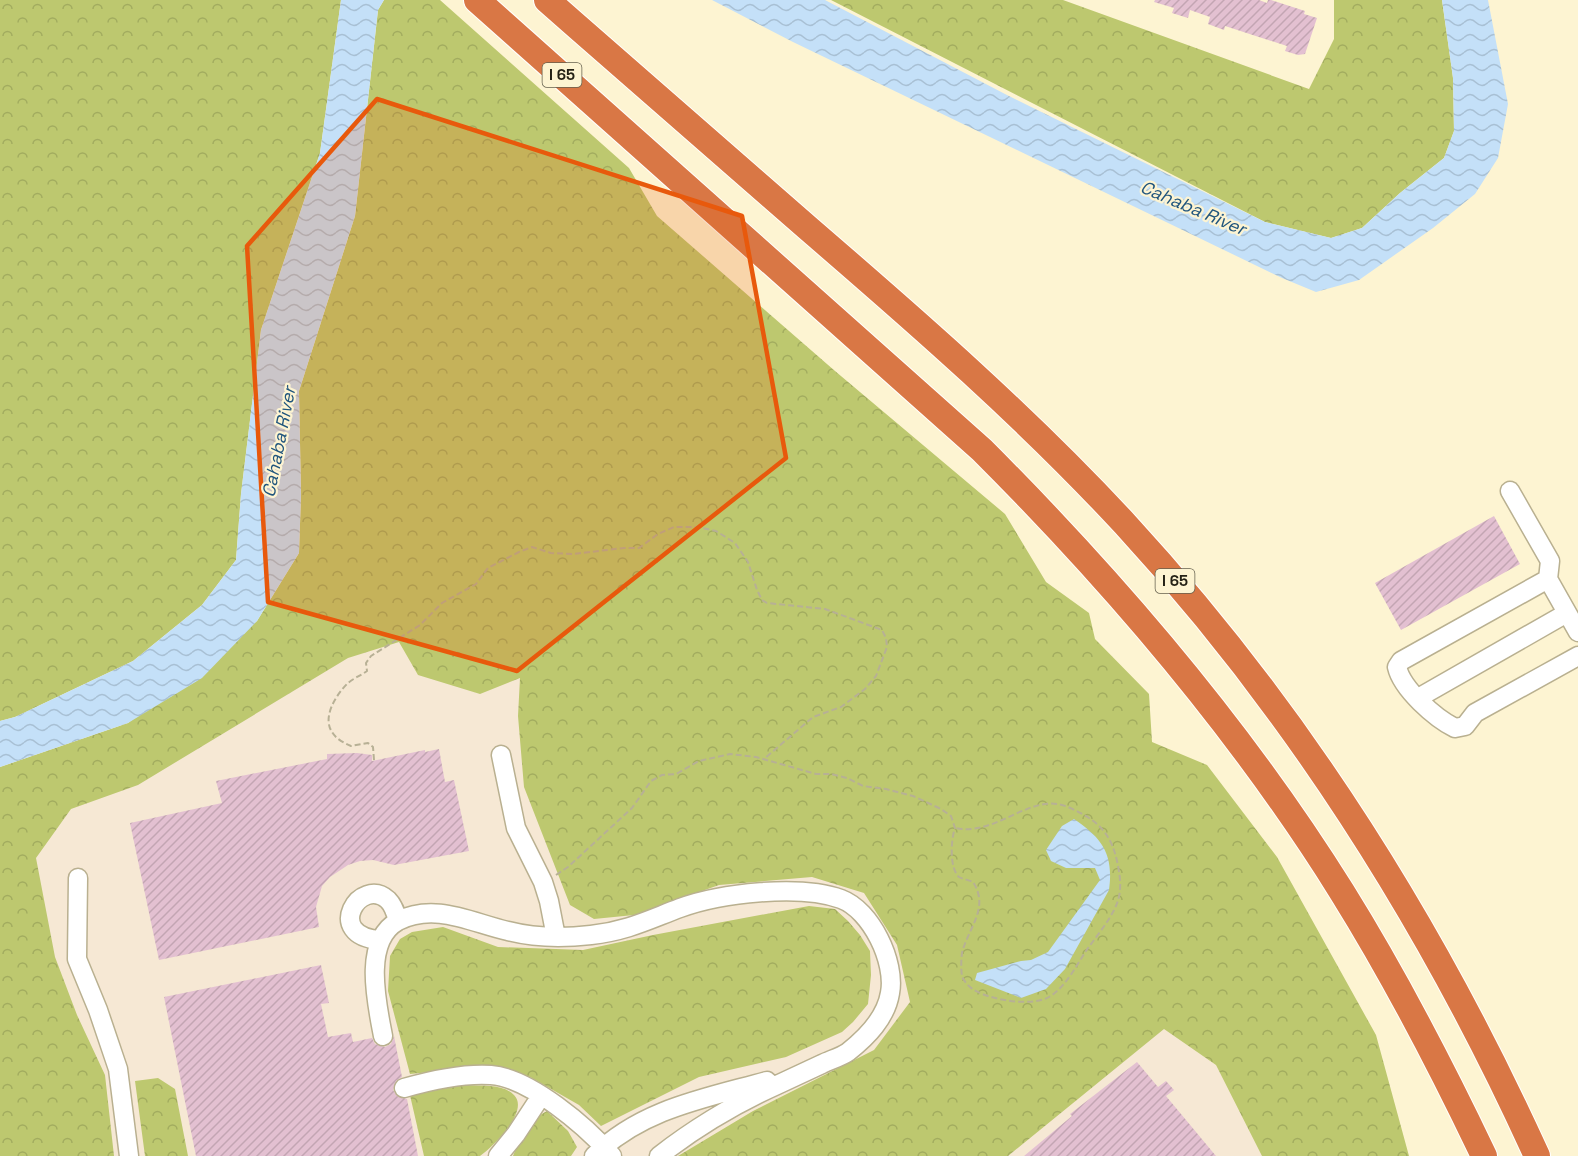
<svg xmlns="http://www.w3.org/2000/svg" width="1578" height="1156" font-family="'Space Grotesk',sans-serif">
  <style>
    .commercial { fill: #f6e8d4 }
    .forest { fill: url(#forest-crowns) }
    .water { fill: url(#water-waves) }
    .building { fill: url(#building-hatch) }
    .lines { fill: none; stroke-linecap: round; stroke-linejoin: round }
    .minor-casing { stroke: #b9b090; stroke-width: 21 }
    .highway-casing { stroke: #fff; stroke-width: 28 }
    .path { stroke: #b7b095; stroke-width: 2; stroke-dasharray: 6 3; stroke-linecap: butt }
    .minor { stroke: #fff; stroke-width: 18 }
    .highway { stroke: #d97745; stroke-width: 26 }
    .marked { fill: #e8590c; fill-opacity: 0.2; stroke: #e8590c; stroke-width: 4.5; stroke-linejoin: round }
    .labels { text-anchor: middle; stroke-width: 4.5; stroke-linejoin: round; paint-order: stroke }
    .shield { fill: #fdf4d2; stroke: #65604e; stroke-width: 1.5 }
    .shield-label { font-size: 15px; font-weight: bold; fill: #242115 }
    .water-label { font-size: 18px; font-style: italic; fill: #20557d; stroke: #fdf4d2 }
  </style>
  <defs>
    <pattern id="forest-crowns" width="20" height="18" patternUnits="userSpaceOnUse" patternTransform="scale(1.5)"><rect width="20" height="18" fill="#bdc86f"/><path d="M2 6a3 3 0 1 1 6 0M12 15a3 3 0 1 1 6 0" fill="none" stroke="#a2ac5f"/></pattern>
    <pattern id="water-waves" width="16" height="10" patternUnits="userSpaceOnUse" patternTransform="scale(1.5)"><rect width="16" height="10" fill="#c4e0f8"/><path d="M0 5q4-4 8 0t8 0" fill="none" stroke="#a8c0d4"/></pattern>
    <pattern id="building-hatch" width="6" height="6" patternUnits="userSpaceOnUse" patternTransform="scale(1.5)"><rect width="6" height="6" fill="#e3c0d1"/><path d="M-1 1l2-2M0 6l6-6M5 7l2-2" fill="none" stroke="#c3a5b3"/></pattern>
  </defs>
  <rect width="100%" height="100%" fill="#fdf4d2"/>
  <!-- commercial -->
  <path class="commercial" d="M752 534 1315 1156H0V830L413 582Z"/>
  <!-- forest -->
  <path class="forest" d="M0 0H341L320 153 261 330 241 494 236 560 202 605 133 661 15 717 0 721Z
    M384 0H440L629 168 657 216 835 371 1005 514 1046 582 1089 613 1095 639 1149 694 1152 742 1207 765 1277 857 1376 1035 1409 1156H1262L1216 1065 1164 1029 1008 1156H678L753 1111 874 1050 910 1002 897 945 864 893 812 877 719 885 634 915 594 919 570 905 524 787 518 716 520 678 480 694 418 675 399 642 348 658 138 785 71 809 36 858 55 957 77 1015 105 1075 114 1156H0V767L128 723 257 621 299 553 301 495 299 391 355 216 378 10Z
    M831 0H1063L1309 89 1334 39V0H1442L1453 78 1454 131 1444 158 1400 193 1362 228 1331 238 1265 222Z
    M809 906 835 909 848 921 860 935 870 951 871 975 868 1004 853 1022 842 1032 786 1057 699 1077 601 1126 579 1105 530 1077 482 1067 410 1074 388 991 390 956 400 939 412 932 443 927 498 947 583 950 653 935Z
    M158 1078 175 1089 188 1156H145L135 1081Z
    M468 1085C482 1086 504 1084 514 1095 530 1111 493 1147 480 1156H424L409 1091Z
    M547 1111 568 1131 577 1147 571 1156H513C520 1139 530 1119 547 1111Z"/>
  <!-- water -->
  <path class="water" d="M341 0H384L378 10 355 216 299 391 301 495 299 553 257 621 202 678 128 723 0 767V721L15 717 133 661 202 605 236 560 241 494 261 330 320 153Z
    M712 0H825L1005 94 1265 222 1331 238 1362 228 1400 193 1444 158 1454 131 1453 78 1442 0H1488L1508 104 1498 158 1475 194 1433 228 1359 280 1316 292 1282 278 793 42Z
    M1074 819C1102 838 1114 854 1109 890L1065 969 1046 989 1021 998 975 980 977 973 1021 961 1031 960 1048 952 1100 880 1095 868H1066L1051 861 1046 850 1062 826Z"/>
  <!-- building -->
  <path class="building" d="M1155 0H1259L1267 3 1268 0H1271L1305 11 1304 14 1317 18 1305 54 1298 55 1285 51 1287 46 1225 26 1224 30 1208 24 1210 17 1190 10 1188 18 1172 13 1174 8 1154 2Z
    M1494 516 1520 564 1401 630 1375 583Z
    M439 749 445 782 454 780 469 851 394 865 373 860 360 861 348 865 330 877 322 886 316 907 319 927 159 960 130 823 222 803 216 781 327 759V754L357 753 372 755V761L425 750V752Z
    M321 965 329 1003 321 1004 328 1037 351 1033 353 1042 372 1038 375 1044 385 1047 391 1044 394 1036 402 1077 396 1081 393 1090 397 1096 407 1099 418 1156H196L164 997Z
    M1137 1062 1158 1087 1166 1081 1174 1090 1166 1096 1216 1156H1024L1072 1116 1070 1114Z"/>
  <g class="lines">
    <!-- minor casing -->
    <g class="minor-casing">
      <path id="minor" d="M1510 491 1550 561 1548 579 1578 632
        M1548 579 1401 661 1397 667C1402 689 1435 718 1455 728L1465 726 1475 713 1578 656
        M1418 698 1567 613
        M501 755 516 828 543 882 549 901 556 937
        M78 878 77 959 98 1010 118 1069 129 1156
        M380 940C323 936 360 875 388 900 394 906 396 914 398 921
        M383 1036C377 1004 362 941 398 921 435 902 472 923 508 931 535 938 564 938 591 935 627 931 648 920 680 908 721 893 800 884 841 899 871 910 896 962 890 993 886 1018 867 1037 848 1052 841 1057 830 1060 822 1064 807 1071 792 1078 777 1085 735 1104 695 1128 659 1156
        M404 1088C432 1080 462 1073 491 1075 530 1078 587 1127 612 1156
        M498 1156 516 1134 541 1096
        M594 1156C641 1109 706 1098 767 1081"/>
    </g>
    <!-- highway casing -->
    <g class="highway-casing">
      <path id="highway" d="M477 0 982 450C1117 585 1241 730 1342 892 1395 977 1441 1066 1484 1156
        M547 0C634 77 722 153 809 229 918 323 1027 418 1125 524 1298 712 1432 925 1537 1156"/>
    </g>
    <!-- path -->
    <path class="path" d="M374 760 373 747 368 743 351 746C344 743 336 739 332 732 322 717 336 695 347 684 352 679 360 676 367 671L366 663 371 656 420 625 442 603 476 584 488 568 519 552 532 547 551 553 573 554 624 548H639L658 534 674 527H698L716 531 735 543 748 562 757 590 762 600 767 603 825 609 882 630 886 638 887 647 876 676 865 689 841 707 813 717 764 759
      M556 875 568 867 632 808 651 781 662 775 676 774 699 761 730 754 756 757 816 774H831L847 778 863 786 886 789 913 796 941 809 951 816 955 828C951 839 949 868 959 877 962 879 969 880 973 882 990 908 968 928 962 953 961 961 961 969 962 977 965 982 969 987 974 990 991 1000 1031 1007 1049 997 1065 988 1076 966 1086 951 1095 938 1107 924 1114 910 1122 895 1121 881 1118 866 1112 833 1098 820 1068 807 1031 791 997 837 955 828"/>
    <!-- minor -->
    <use href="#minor" class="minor"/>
    <!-- highway -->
    <use href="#highway" class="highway"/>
  </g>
  <!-- marked area -->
  <path class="marked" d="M377 99 742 216 786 458 517 671 268 602 247 246Z"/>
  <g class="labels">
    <!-- shield labels -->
    <g class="shield">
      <rect x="542.5" y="63" width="39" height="24" rx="4.5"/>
      <rect x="1155.5" y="569" width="39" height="24" rx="4.5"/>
    </g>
    <g class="shield-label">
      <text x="562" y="80">I 65</text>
      <text x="1175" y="586">I 65</text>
    </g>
    <!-- water labels -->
    <g class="water-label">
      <text transform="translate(1193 208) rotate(23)" y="6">Cahaba River</text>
      <text transform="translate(279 442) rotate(-79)" y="6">Cahaba River</text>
    </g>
  </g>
</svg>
